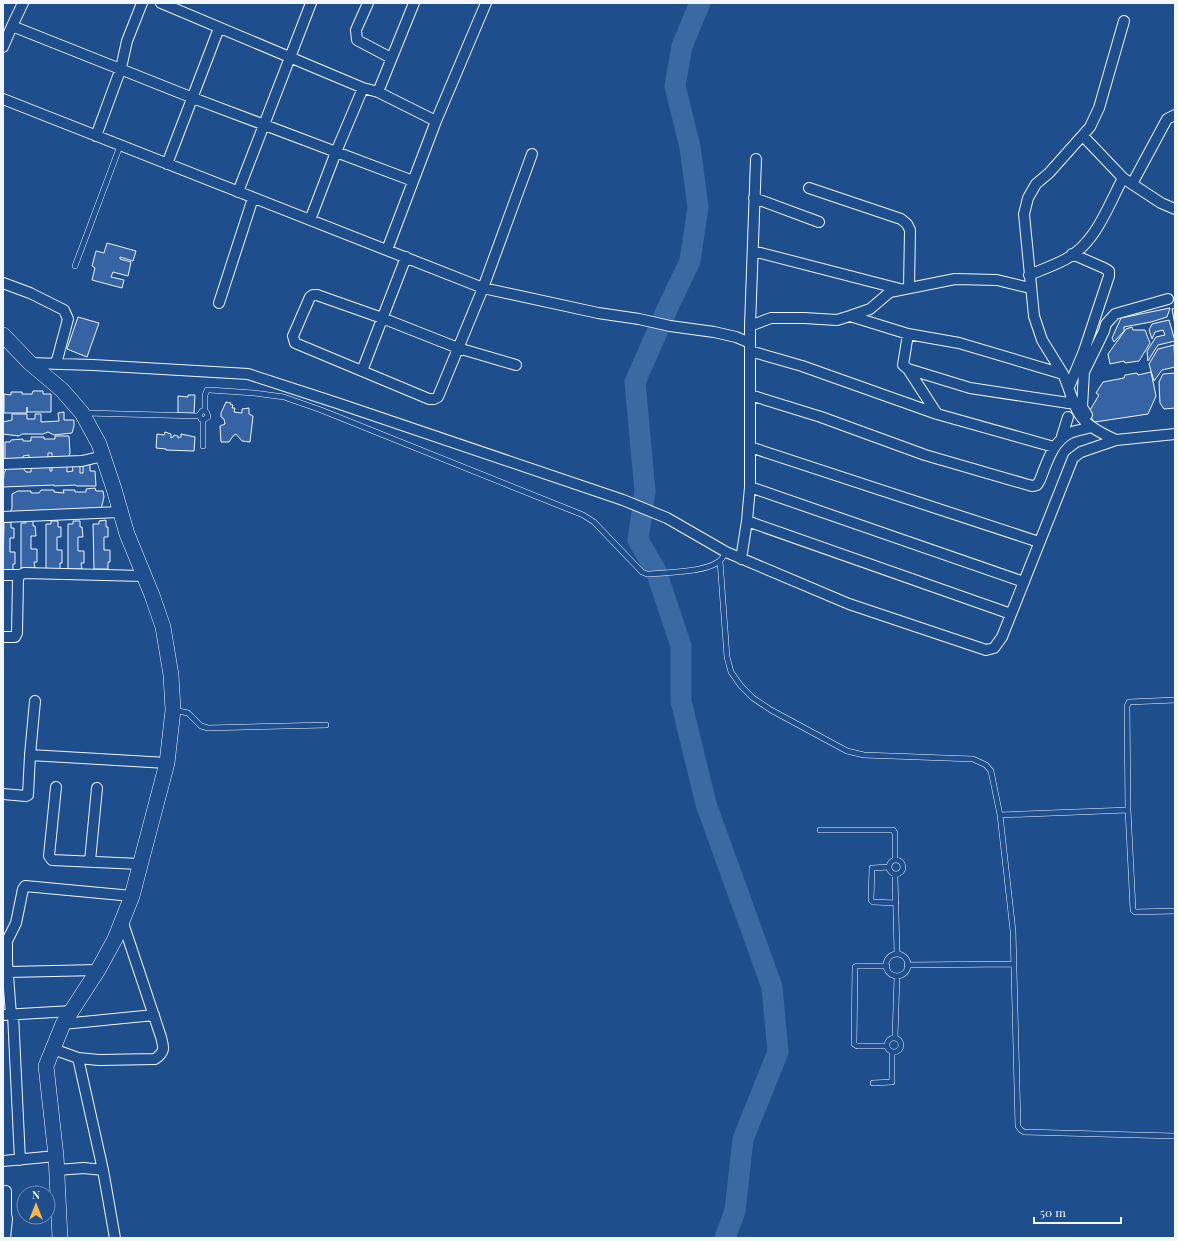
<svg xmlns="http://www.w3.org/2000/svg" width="1178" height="1241" font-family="'Playfair Display',serif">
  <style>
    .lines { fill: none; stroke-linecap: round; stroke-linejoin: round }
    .river { stroke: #3b69a3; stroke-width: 21 }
    .building { fill: #3563a3; stroke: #f2f6ff }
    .lane-casing { stroke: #f2f6ff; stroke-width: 6 }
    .street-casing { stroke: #f2f6ff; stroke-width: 12 }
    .secondary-casing { stroke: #f2f6ff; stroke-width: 16 }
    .lane { stroke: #1f4e8c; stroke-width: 5 }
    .street { stroke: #1f4e8c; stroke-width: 10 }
    .secondary { stroke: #1f4e8c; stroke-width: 15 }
  </style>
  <rect width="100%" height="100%" fill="#1f4e8c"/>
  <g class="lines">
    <!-- river -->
    <path class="river" d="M700 3 682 46 675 86 690 147 698 207 690 261 669 305 635 382 645 491 638 540 656 571 681 646V701L706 804 772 987 778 1052 743 1139 735 1211 725 1238"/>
  </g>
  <!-- building -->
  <path class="building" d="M107 243 136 251 133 261 120 257V259L131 262 128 276 113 272 111 277 124 280 122 288 92 280 95 268 92 266 96 251 104 253Z
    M1170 308 1167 317 1151 322 1124 327V331L1114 342 1112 338 1121 318Z
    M1175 308V325L1172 309Z
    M78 317 99 323 87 357 67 349Z
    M1169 320 1175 341 1158 345 1148 361 1147 351 1156 337 1165 335 1163 330 1155 332 1152 339 1149 330 1152 324Z
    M1132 327 1133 330H1145L1150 343 1139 361 1125 363 1124 361 1110 364 1108 354 1126 329Z
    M1174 345 1175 367 1162 370 1154 381 1149 364 1158 349Z
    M1151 372 1156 396 1148 414 1095 422 1092 419 1089 412 1099 395 1096 393 1103 382 1124 378 1125 375 1137 373 1138 375Z
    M1175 373V408L1164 409 1160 403 1159 382 1163 374Z
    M33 391H43V394H51V412H27V407V413H4V394L11 395V392H22V394H32Z
    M188 395H195L194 413H178V396L188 397Z
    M226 402 231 403 230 404 233 405 232 408H235L234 412 242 413V409L249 408V414L253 416 250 442 242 441 236 434 233 436 229 442H221L220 426 225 424 224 419 221 417V413Z
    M64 412V420H74V426L72 433 54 435 48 432 43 434H22L19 436 3 434V422L12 420V414H27V419H35V414H41V422L59 421 58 413Z
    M165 432 171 434V438L173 437 174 435 178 436V438L181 437V434L195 437 194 451 166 450V449L156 448 157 434 164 435Z
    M55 436H69L70 453 68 460H52V453H48V458L29 459V455L23 456V460H5V442H10L11 440 23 439V441H31V437H44V439H55Z
    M83 464H90V471H95L96 486H77L75 485 54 486V485L3 487 4 473 7 468H23L26 472H31V467L50 466V471H52V466L67 465V472L73 471 72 465H80V473H83Z
    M95 488 96 491H103L104 497 101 509 10 513 12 508V494L18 491H31V493H39L41 490H54V492L64 493 63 490H75V492H86V489Z
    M26 520H33V526H35L36 536H31V549H37V562H34L35 568H21V523H26Z
    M106 520V527H108V537H104V550H110V562H108V569H94L93 524H99V521Z
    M51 521H58V527H61V537H57V550H62V563H60V569H46V524H51Z
    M73 521H80V527H82L83 537H78V551H84V563H81L82 569H68V524H73Z
    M4 522H11V528H14V538H10V552H15V564H13V570H3Z"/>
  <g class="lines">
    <!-- lane casing -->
    <g class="lane-casing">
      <path id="lane" d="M75 266 120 146
        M85 413 199 416
        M203 420 208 417 207 413 205 411V395L207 390H210L254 393 284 397 321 410 583 515 594 522 642 572 647 574C664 573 705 572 718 562 721 560 724 556 726 552
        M203 446V420L201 419 199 415 202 411H205
        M720 561 727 657 731 672 741 686 753 698 771 710 847 751 864 755 973 759 986 765 991 771 1000 815 1013 931 1018 1126 1021 1130 1024 1132 1175 1136
        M174 710 188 713 201 726 208 728 326 725
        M1128 810 1133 910 1135 912 1175 911
        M1000 815 1128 810 1127 706 1129 702 1175 700
        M820 830H893L895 833V860
        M889 867a7 7 0 1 1 14 0a7 7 0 1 1-14 0Z
        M889 867 872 868 871 900 873 902 896 903
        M895 875 897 954
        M886 965a11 11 0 1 1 22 0a11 11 0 1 1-22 0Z
        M907 965 1014 964
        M887 966H857L855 967 854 1044 857 1046H887
        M887 1045a7 7 0 1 1 14 0a7 7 0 1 1-14 0Z
        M895 1038 897 976
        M873 1083 892 1082V1053"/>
    </g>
    <!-- street casing -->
    <g class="street-casing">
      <path id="street" d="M161 3 363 88 378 92 436 121
        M368 3 356 30 357 40 391 58
        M12 26 23 3
        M3 47 12 26 193 98 413 181
        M378 92 414 3
        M3 99 483 288 598 313 639 319 670 326 714 332 736 337 750 343
        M96 136 121 68 127 41 142 3
        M1083 136 1123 178 1161 203 1175 209
        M167 164 219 28
        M1132 184 1167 119 1175 115
        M809 188 901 219 907 224 910 230 909 288
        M238 192 311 3
        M754 198 819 222
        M310 220 336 152 363 88
        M387 250 436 121 486 3
        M753 251 900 289
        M1029 275C1041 270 1055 265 1066 259 1096 243 1108 206 1123 178
        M3 283 30 293 64 310 68 319 56 364
        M219 303 253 198
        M850 316 908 334 959 343 1063 374C1070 388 1073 409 1084 420 1092 429 1105 435 1116 440
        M750 326 771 318H804L837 320 850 316 870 309 890 292 955 279 997 280 1030 288
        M908 334 903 365 908 369 970 388 1075 404
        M750 351 802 366 937 414 1054 447
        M30 363 93 365 248 374 337 403 623 500 667 518 726 552 849 604 986 650 994 648 1002 637 1073 458 1081 452 1116 440 1175 434
        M516 365 458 348 382 318 317 295H313L310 297 293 336 295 343 429 399H434L438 397 483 288 532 154
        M908 369 937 414
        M362 371 406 257
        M1063 374 1042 340 1034 316 1024 214 1028 198 1036 184 1049 173 1090 127 1099 108 1124 21
        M1069 387 1084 351 1109 276V271L1104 268 1072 254
        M750 395 821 417 925 455 1032 486 1037 485 1040 480C1047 463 1052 442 1070 433 1077 430 1085 429 1092 427
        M1087 415 1082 407 1084 372 1104 331 1106 324 1115 314 1168 299
        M1062 438V436L1068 417
        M750 447 1039 542
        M3 464 82 461 103 456
        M750 487 1024 582
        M3 517 120 512
        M747 521 1011 614
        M741 559 747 521 750 487V326L756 159
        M3 575H20
        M3 637H15L17 633 18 579 20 575 24 573 144 576
        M30 755 167 763
        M56 787 49 856 52 860 140 864
        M3 794 26 796 28 795 30 755 35 701
        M90 861 97 788
        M8 972 98 970
        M13 1014 20 1160
        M3 1015 72 1011
        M11 1015 7 962V941L16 923 23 889 25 886 132 896
        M63 1024 154 1015
        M53 1049 78 1058 99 1060 155 1059C165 1052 164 1048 161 1037L122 920
        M78 1058 103 1170
        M3 1161 56 1156
        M57 1170 84 1168 103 1170 115 1238
        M6 1191V1214
        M3 1213 6 1214 7 1219 5 1238"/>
    </g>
    <!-- secondary casing -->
    <g class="secondary-casing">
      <path id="secondary" d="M3 335 30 363 62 390 82 413 99 444 114 489 127 534 152 595 163 627 171 675 173 710 167 763 132 896 115 939 98 970 63 1024 46 1066 56 1156 60 1238"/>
    </g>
    <!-- lane -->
    <use href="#lane" class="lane"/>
    <!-- street -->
    <use href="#street" class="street"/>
    <!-- secondary -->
    <use href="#secondary" class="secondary"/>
  </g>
  <!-- border -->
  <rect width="1178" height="1241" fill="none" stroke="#f2f6ff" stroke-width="8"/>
  <!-- north arrow -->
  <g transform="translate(36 1205)"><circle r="19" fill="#1f4e8c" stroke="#7391ba"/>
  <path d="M0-3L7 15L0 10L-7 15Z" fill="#ffb74d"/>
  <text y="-6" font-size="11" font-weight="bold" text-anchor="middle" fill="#f2f6ff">N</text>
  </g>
  <!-- scale -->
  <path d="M1034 1217v6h87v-6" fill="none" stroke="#f2f6ff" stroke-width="2"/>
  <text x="1040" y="1217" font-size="12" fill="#f2f6ff" stroke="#1f4e8c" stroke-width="3" paint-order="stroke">50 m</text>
</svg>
